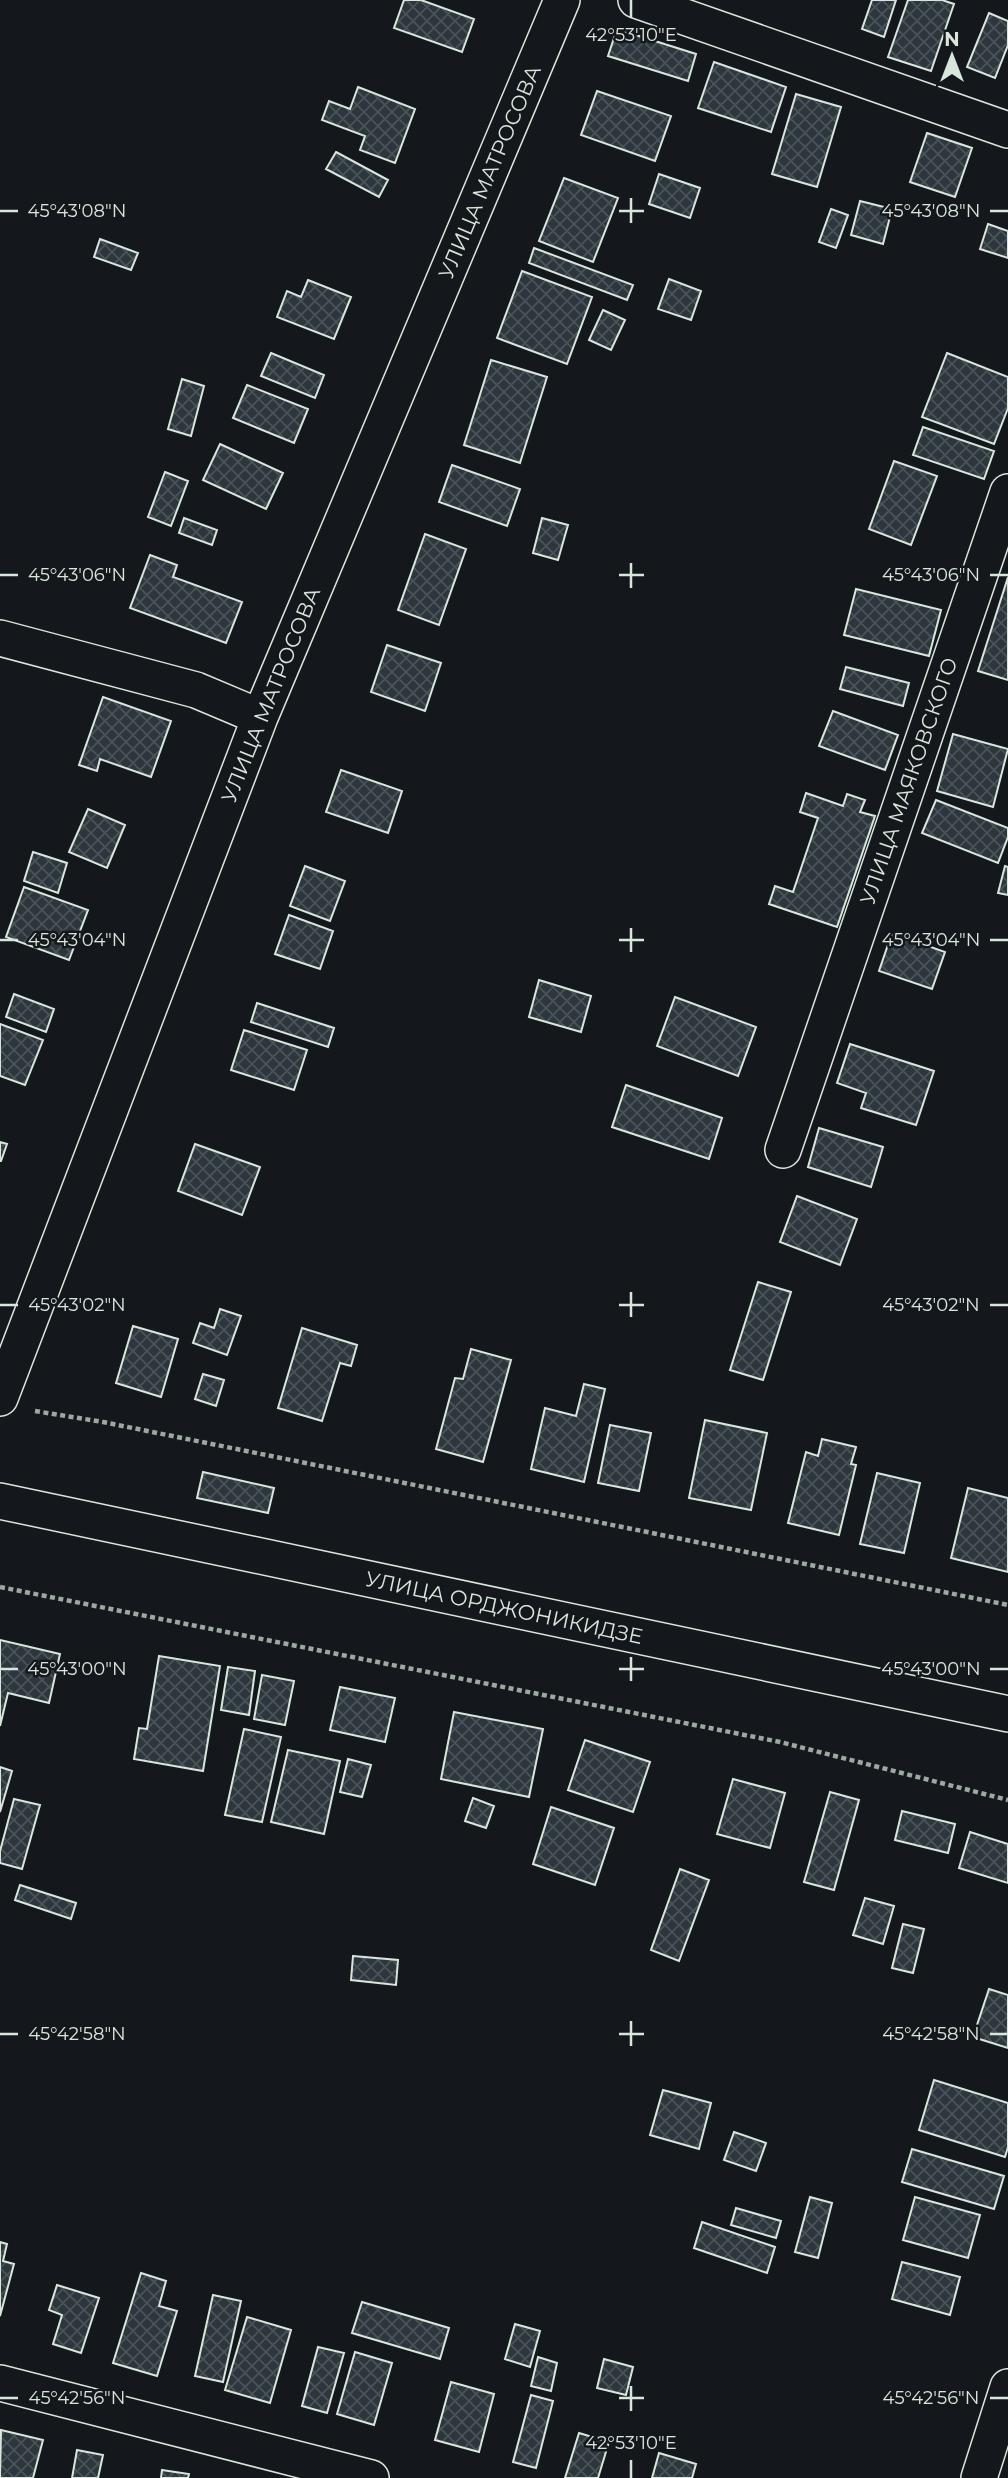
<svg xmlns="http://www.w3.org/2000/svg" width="1008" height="2478" font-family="Montserrat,sans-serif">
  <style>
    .building { fill: url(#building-cross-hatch); stroke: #d8e6dc; stroke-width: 2 }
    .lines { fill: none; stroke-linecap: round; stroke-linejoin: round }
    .minor-casing { stroke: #d8e6dc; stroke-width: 38 }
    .path { stroke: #9da8a2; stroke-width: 4.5; stroke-dasharray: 5 3.5; stroke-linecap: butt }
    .minor { stroke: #14181c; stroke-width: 35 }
    .ticks { fill: none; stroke: #d8e6dc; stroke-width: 2.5 }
    .labels { text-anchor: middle; stroke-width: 5; stroke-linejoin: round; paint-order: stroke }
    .street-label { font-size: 21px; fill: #d8e6dc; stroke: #14181c }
    .ticks-label { font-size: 18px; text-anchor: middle; fill: #d8e6dc; stroke: #14181c; stroke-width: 5; stroke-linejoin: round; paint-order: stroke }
  </style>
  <defs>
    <pattern id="building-cross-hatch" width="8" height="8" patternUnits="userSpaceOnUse" patternTransform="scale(1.75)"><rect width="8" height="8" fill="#2c363c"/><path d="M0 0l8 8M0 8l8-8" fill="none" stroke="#4a5358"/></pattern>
  </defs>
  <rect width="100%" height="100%" fill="#14181c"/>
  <!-- building -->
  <path class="building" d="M404 0H421L474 19 462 52 394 28Z
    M872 0H896L884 37 862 29Z
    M908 0H942L954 4 931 71 888 57Z
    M989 13 1008 21V45L995 78 967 67Z
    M617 29 696 54 688 81 608 56Z
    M714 62 786 87 771 132 698 108Z
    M358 87 415 109 395 163 360 150 365 136 322 120 329 101 350 109Z
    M597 91 671 116 655 161 581 135Z
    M796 94 841 107 817 187 772 174Z
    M927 133 972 148 955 197 910 182Z
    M336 152 388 180 379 197 326 169Z
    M659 174 700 188 690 218 649 204Z
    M564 178 618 198 593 262 539 241Z
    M860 201 892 209 883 244 851 235Z
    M831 209 848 215 836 248 819 242Z
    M988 224 1008 231V258L980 249Z
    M100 239 138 253 131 270 94 257Z
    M534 248 633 285 627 300 529 263Z
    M522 271 592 297 567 364 497 338Z
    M669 279 701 291 691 320 658 309Z
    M308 280 351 297 334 339 277 317 287 291 301 297Z
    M603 310 625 320 611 350 589 340Z
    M271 353 324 375 315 398 261 376Z
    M947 353 1008 377V408L994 444 922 417Z
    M491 360 547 377 520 463 464 445Z
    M182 379 204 386 191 436 168 429Z
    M247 385 308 409 294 443 233 418Z
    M923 427 994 451 984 479 913 455Z
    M220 444 283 473 266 509 203 480Z
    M894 461 937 476 911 545 869 529Z
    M452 465 520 489 507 526 439 502Z
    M165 472 188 481 171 526 148 517Z
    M184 518 217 530 212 545 179 533Z
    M542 518 568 525 558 560 533 553Z
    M425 534 466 549 439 625 398 610Z
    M150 555 177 565 173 577 242 602 226 643 130 608Z
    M1008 577V680L978 671Z
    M856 589 941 610 929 656 844 635Z
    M387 645 441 663 425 711 371 692Z
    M846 667 909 683 903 706 840 689Z
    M103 697 171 721 151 777 100 759 97 771 79 765Z
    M833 711 898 735 885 770 819 746Z
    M953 734 1008 749 993 807 937 791Z
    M341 770 402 791 388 833 326 812Z
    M806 793 843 806 847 794 865 800 860 812 875 816 837 927 769 904 775 886 793 892 818 818 800 812Z
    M936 800 1008 828V837L998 863 922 833Z
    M88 809 125 825 107 868 69 852Z
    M33 852 67 863 58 893 24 881Z
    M305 866 345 881 330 921 290 906Z
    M1005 866 1008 867V895L998 893Z
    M24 887 88 910 69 960 6 937Z
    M289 915 333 931 320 969 275 954Z
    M892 933 945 952 932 989 879 971Z
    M539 980 591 996 581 1032 529 1017Z
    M14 994 54 1009 46 1032 6 1017Z
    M675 997 756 1027 738 1076 657 1046Z
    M257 1003 334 1028 328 1047 251 1022Z
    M0 1024 43 1040 25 1085 0 1076Z
    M244 1030 307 1050 294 1090 231 1070Z
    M850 1044 934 1071 916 1125 861 1108 866 1093 837 1083Z
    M626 1085 722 1118 709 1159 612 1127Z
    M819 1128 883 1147 871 1187 808 1167Z
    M0 1142 7 1144 1 1161H0Z
    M195 1144 260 1167 242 1215 178 1191Z
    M797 1196 857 1219 840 1265 780 1242Z
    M758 1282 791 1292 763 1380 730 1370Z
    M220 1309 241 1316 227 1355 193 1343 200 1323 214 1328Z
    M133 1326 178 1339 161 1397 116 1383Z
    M302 1328 357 1345 351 1366 340 1363 322 1421 278 1408Z
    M471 1349 511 1360 483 1462 436 1449 455 1378 463 1379Z
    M203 1374 224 1380 216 1406 195 1399Z
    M584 1384 605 1389 584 1482 531 1469 545 1408 576 1416Z
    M705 1420 767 1433 751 1510 689 1498Z
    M610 1425 651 1433 639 1491 598 1483Z
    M822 1439 856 1447 851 1464 856 1465 839 1535 788 1523 806 1452 818 1456Z
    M203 1472 274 1488 268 1513 197 1498Z
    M877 1473 920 1483 904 1553 860 1544Z
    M968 1488 1008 1498V1572L951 1558Z
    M0 1640 60 1654 49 1703 8 1693 0 1726Z
    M159 1656 220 1666 203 1771 134 1759 139 1728 147 1729Z
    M228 1667 255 1671 249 1715 221 1710Z
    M262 1675 294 1681 285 1725 254 1719Z
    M340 1687 395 1698 385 1742 330 1730Z
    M454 1712 543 1729 529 1797 441 1779Z
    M244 1729 281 1737 262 1822 225 1815Z
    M585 1740 650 1762 633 1812 568 1790Z
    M288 1750 340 1761 324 1834 271 1822Z
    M348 1759 371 1765 362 1797 340 1792Z
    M0 1767 12 1771 0 1812Z
    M733 1779 785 1793 770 1848 717 1834Z
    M830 1792 859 1800 834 1890 804 1882Z
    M473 1798 494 1806 486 1828 465 1821Z
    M14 1799 40 1805 22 1869 0 1863V1851Z
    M551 1807 614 1828 595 1885 533 1864Z
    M902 1811 955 1824 948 1853 895 1840Z
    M970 1832 1008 1844V1883L959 1868Z
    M680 1869 709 1880 679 1961 651 1950Z
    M20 1885 76 1903 71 1919 15 1900Z
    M865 1898 894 1906 883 1944 853 1935Z
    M903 1924 924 1929 913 1973 892 1968Z
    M353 1956 398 1960 396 1985 351 1980Z
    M989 1989 1008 1995V2048L973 2037Z
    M934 2080 1008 2103V2147L1005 2157 919 2130Z
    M663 2090 711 2103 699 2149 650 2135Z
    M734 2132 766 2143 756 2171 724 2160Z
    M912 2149 1004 2176 994 2209 902 2182Z
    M810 2197 832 2203 818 2258 795 2252Z
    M915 2197 980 2215 968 2258 903 2240Z
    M736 2208 781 2221 776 2238 731 2225Z
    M702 2222 775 2247 767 2273 694 2248Z
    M0 2242 7 2244 3 2261 14 2264 0 2316Z
    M902 2262 960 2277 950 2315 892 2299Z
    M141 2273 166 2281 159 2306 177 2311 157 2376 113 2363Z
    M57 2285 99 2298 81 2353 53 2344 62 2315 49 2310Z
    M213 2295 241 2301 223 2382 195 2376Z
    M362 2302 449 2328 440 2359 352 2333Z
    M247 2317 291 2330 270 2403 225 2390Z
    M515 2324 540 2331 530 2367 505 2359Z
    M318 2347 344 2353 327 2413 302 2406Z
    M355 2352 392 2363 374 2425 337 2414Z
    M538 2357 557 2363 551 2391 531 2386Z
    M604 2359 633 2367 626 2395 597 2388Z
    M451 2382 494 2394 479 2452 435 2440Z
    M531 2395 553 2401 536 2468 513 2462Z
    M1 2430 43 2440 33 2478H0Z
    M579 2433 609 2442 598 2478H565Z
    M77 2450 103 2455 98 2478H72Z
    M659 2453 696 2464 692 2478H652Z
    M162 2470 189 2474 188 2478H161Z"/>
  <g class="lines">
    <!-- minor casing -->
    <g class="minor-casing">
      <path id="minor" d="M636 0 1008 130
        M0 638 196 690 260 717
        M783 1150 1008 492
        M0 1398 260 717 562 0
        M0 1501 1008 1714
        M0 2383 371 2478
        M979 2478 1008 2387"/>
    </g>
    <!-- path -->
    <path class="path" d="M35 1411 103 1422 1008 1605
      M0 1587 780 1742 1008 1800"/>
    <!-- minor -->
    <use href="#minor" class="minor"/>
  </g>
  <!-- ticks -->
  <path class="ticks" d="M631 0V18M631 198V223M0 211H18M619 211H644M990 211H1008M631 563V588M0 575H18M619 575H644M990 575H1008M631 928V952M0 940H18M619 940H644M990 940H1008M631 1292V1317M0 1305H18M619 1305H644M990 1305H1008M631 1657V1681M0 1669H18M619 1669H644M990 1669H1008M631 2021V2046M0 2034H18M619 2034H644M990 2034H1008M631 2386V2411M0 2398H18M619 2398H644M990 2398H1008M631 2460V2478"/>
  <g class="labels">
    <!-- street labels -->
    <g class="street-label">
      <text transform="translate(490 172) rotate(-67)" y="7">УЛИЦА МАТРОСОВА</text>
      <text transform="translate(271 695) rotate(-68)" y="7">УЛИЦА МАТРОСОВА</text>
      <text transform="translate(909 781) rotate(-71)" y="7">УЛИЦА МАЯКОВСКОГО</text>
      <text transform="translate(504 1608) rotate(12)" y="7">УЛИЦА ОРДЖОНИКИДЗЕ</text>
    </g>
  </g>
  <g class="ticks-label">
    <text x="631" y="41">42°53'10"E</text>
    <text x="77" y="217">45°43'08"N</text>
    <text x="931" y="217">45°43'08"N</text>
    <text x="77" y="581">45°43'06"N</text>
    <text x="931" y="581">45°43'06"N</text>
    <text x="77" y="946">45°43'04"N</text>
    <text x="931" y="946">45°43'04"N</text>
    <text x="77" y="1311">45°43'02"N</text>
    <text x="931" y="1311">45°43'02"N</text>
    <text x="77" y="1675">45°43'00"N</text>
    <text x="931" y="1675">45°43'00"N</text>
    <text x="77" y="2040">45°42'58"N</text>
    <text x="931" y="2040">45°42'58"N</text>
    <text x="77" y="2404">45°42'56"N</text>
    <text x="931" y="2404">45°42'56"N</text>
    <text x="631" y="2449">42°53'10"E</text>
  </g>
  <!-- north arrow -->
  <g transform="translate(952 56)" stroke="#14181c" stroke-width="5" paint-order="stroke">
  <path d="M0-5L12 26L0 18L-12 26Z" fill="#d8e6dc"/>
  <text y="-10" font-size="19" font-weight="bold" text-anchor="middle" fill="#d8e6dc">N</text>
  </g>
</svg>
